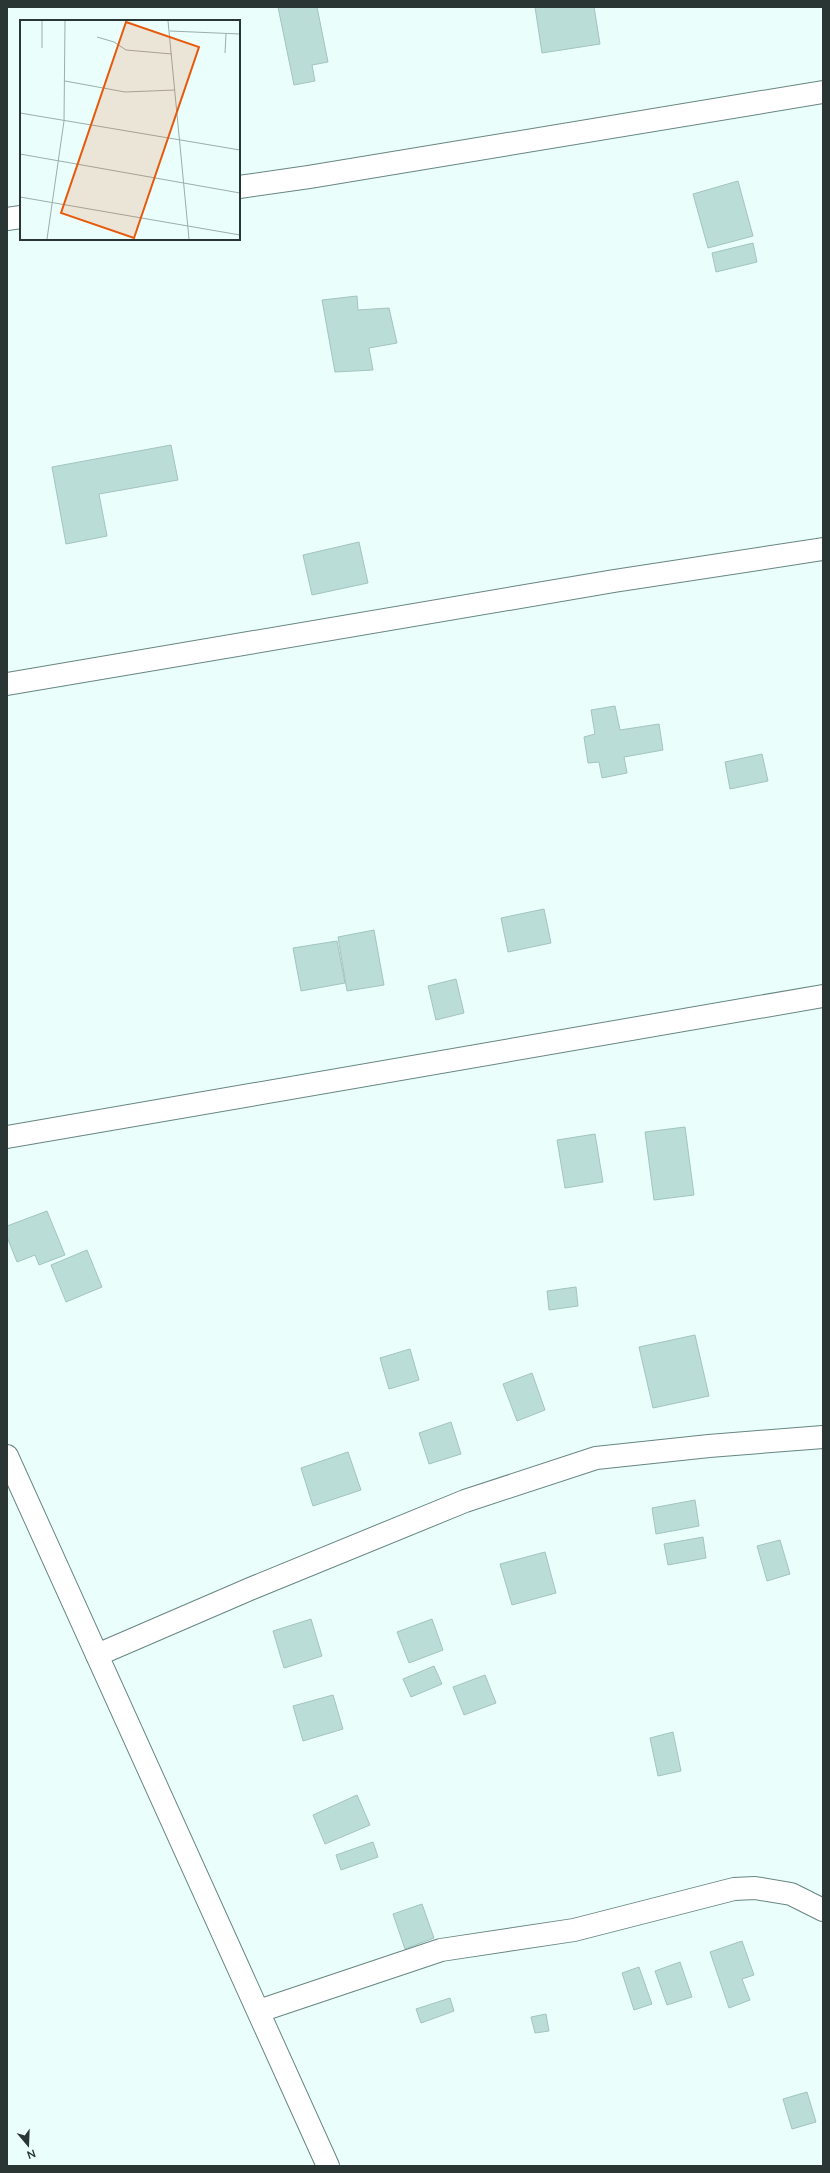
<svg xmlns="http://www.w3.org/2000/svg" width="830" height="2173" font-family="Mulish,sans-serif">
  <style>
    .building { fill: #bbddd8; stroke: #a3c4c0 }
    .lines { fill: none; stroke-linecap: round; stroke-linejoin: round }
    .minor-casing { stroke: #678682; stroke-width: 24 }
    .tertiary-casing { stroke: #678682; stroke-width: 24 }
    .minor { stroke: #fff; stroke-width: 22 }
    .tertiary { stroke: #fff; stroke-width: 22 }
    .inset-road { fill: none; stroke: #9daeab; stroke-width: 1 }
    .view { fill: #e8590c; fill-opacity: 0.15; stroke: #e8590c; stroke-width: 2 }
    .inset-edge { fill: none; stroke: #293634; stroke-width: 2 }
  </style>
  <rect width="100%" height="100%" fill="#eafefb"/>
  <!-- building -->
  <path class="building" d="M278 7H317L328 62 312 65 315 81 294 85Z
    M535 7H594L600 44 542 53Z
    M738 181 753 236 708 248 693 194Z
    M753 243 757 262 716 272 712 253Z
    M357 296 358 310 389 308 397 343 369 348 373 370 335 372 322 300Z
    M171 445 178 480 99 494 107 536 66 544 52 467Z
    M359 542 368 583 312 595 303 555Z
    M615 706 620 730 659 724 663 750 624 757 627 773 602 778 599 762 588 763 584 737 595 734 591 710Z
    M762 754 768 781 730 789 725 762Z
    M544 909 551 943 508 952 501 918Z
    M374 930 384 985 347 991 338 937Z
    M337 941 345 983 301 991 293 948Z
    M456 979 464 1013 436 1020 428 986Z
    M685 1127 694 1195 654 1200 645 1132Z
    M595 1134 603 1182 565 1188 557 1140Z
    M47 1211 65 1255 39 1265 35 1255 17 1262 7 1237V1226Z
    M87 1250 102 1287 66 1302 51 1265Z
    M576 1287 578 1306 549 1310 547 1291Z
    M695 1335 709 1396 653 1408 639 1347Z
    M410 1349 419 1380 389 1389 380 1358Z
    M532 1373 545 1410 517 1421 503 1384Z
    M451 1422 461 1454 429 1464 419 1433Z
    M348 1452 361 1490 313 1506 301 1468Z
    M695 1500 699 1526 656 1534 652 1508Z
    M703 1537 706 1558 668 1565 664 1544Z
    M780 1540 790 1574 767 1581 757 1546Z
    M545 1552 556 1593 512 1605 500 1564Z
    M311 1619 322 1656 284 1668 273 1631Z
    M432 1619 443 1650 409 1663 397 1632Z
    M434 1666 442 1684 411 1697 403 1679Z
    M485 1675 496 1703 464 1715 453 1687Z
    M333 1695 343 1729 303 1741 293 1706Z
    M673 1732 681 1771 658 1776 650 1738Z
    M357 1795 370 1825 325 1844 313 1815Z
    M373 1842 378 1857 341 1870 336 1855Z
    M422 1904 434 1938 405 1949 393 1914Z
    M742 1941 754 1975 742 1979 750 2000 729 2008 710 1952Z
    M680 1962 692 1997 667 2005 655 1971Z
    M639 1967 652 2004 634 2010 622 1973Z
    M450 1998 454 2011 421 2023 416 2009Z
    M546 2014 549 2031 535 2033 531 2017Z
    M807 2092 816 2122 792 2129 783 2099Z"/>
  <g class="lines">
    <!-- minor casing -->
    <g class="minor-casing">
      <path id="minor" d="M239 187 309 177 823 92
        M7 219 21 217
        M7 684 614 581 823 549
        M7 1137 823 996
        M97 1655 250 1589 465 1501 596 1458 709 1446 823 1437
        M259 2011 441 1950 574 1930 734 1889 755 1888 791 1894 823 1910"/>
    </g>
    <!-- tertiary casing -->
    <g class="tertiary-casing">
      <path id="tertiary" d="M7 1456 328 2166"/>
    </g>
    <!-- minor -->
    <use href="#minor" class="minor"/>
    <!-- tertiary -->
    <use href="#tertiary" class="tertiary"/>
  </g>
  <!-- overview -->
  <g transform="translate(20 20)">
    <rect width="220" height="220" fill="#eafefb"/>
    <path class="inset-road" d="M148 1 169 219M150 11 220 14M77 17 94 22 106 30 152 34M22 28V1M205 33 206 14M45 61 105 72 155 70M0 93 220 130M0 134 220 173M0 177 220 215M27 219 44 101 45 1"/>
    <path class="view" d="M106 2 179 27 114 218 41 193Z"/>
    <rect width="220" height="220" class="inset-edge"/>
  </g>
  <!-- border -->
  <rect width="830" height="2173" fill="none" stroke="#293634" stroke-width="16"/>
  <!-- north arrow -->
  <g transform="translate(28 2145) rotate(161)" stroke="#eafefb" stroke-width="3" paint-order="stroke">
  <path d="M0-3L7 15L0 10L-7 15Z" fill="#293634"/>
  <text y="-6" font-size="11" font-weight="bold" text-anchor="middle" fill="#293634">N</text>
  </g>
</svg>
